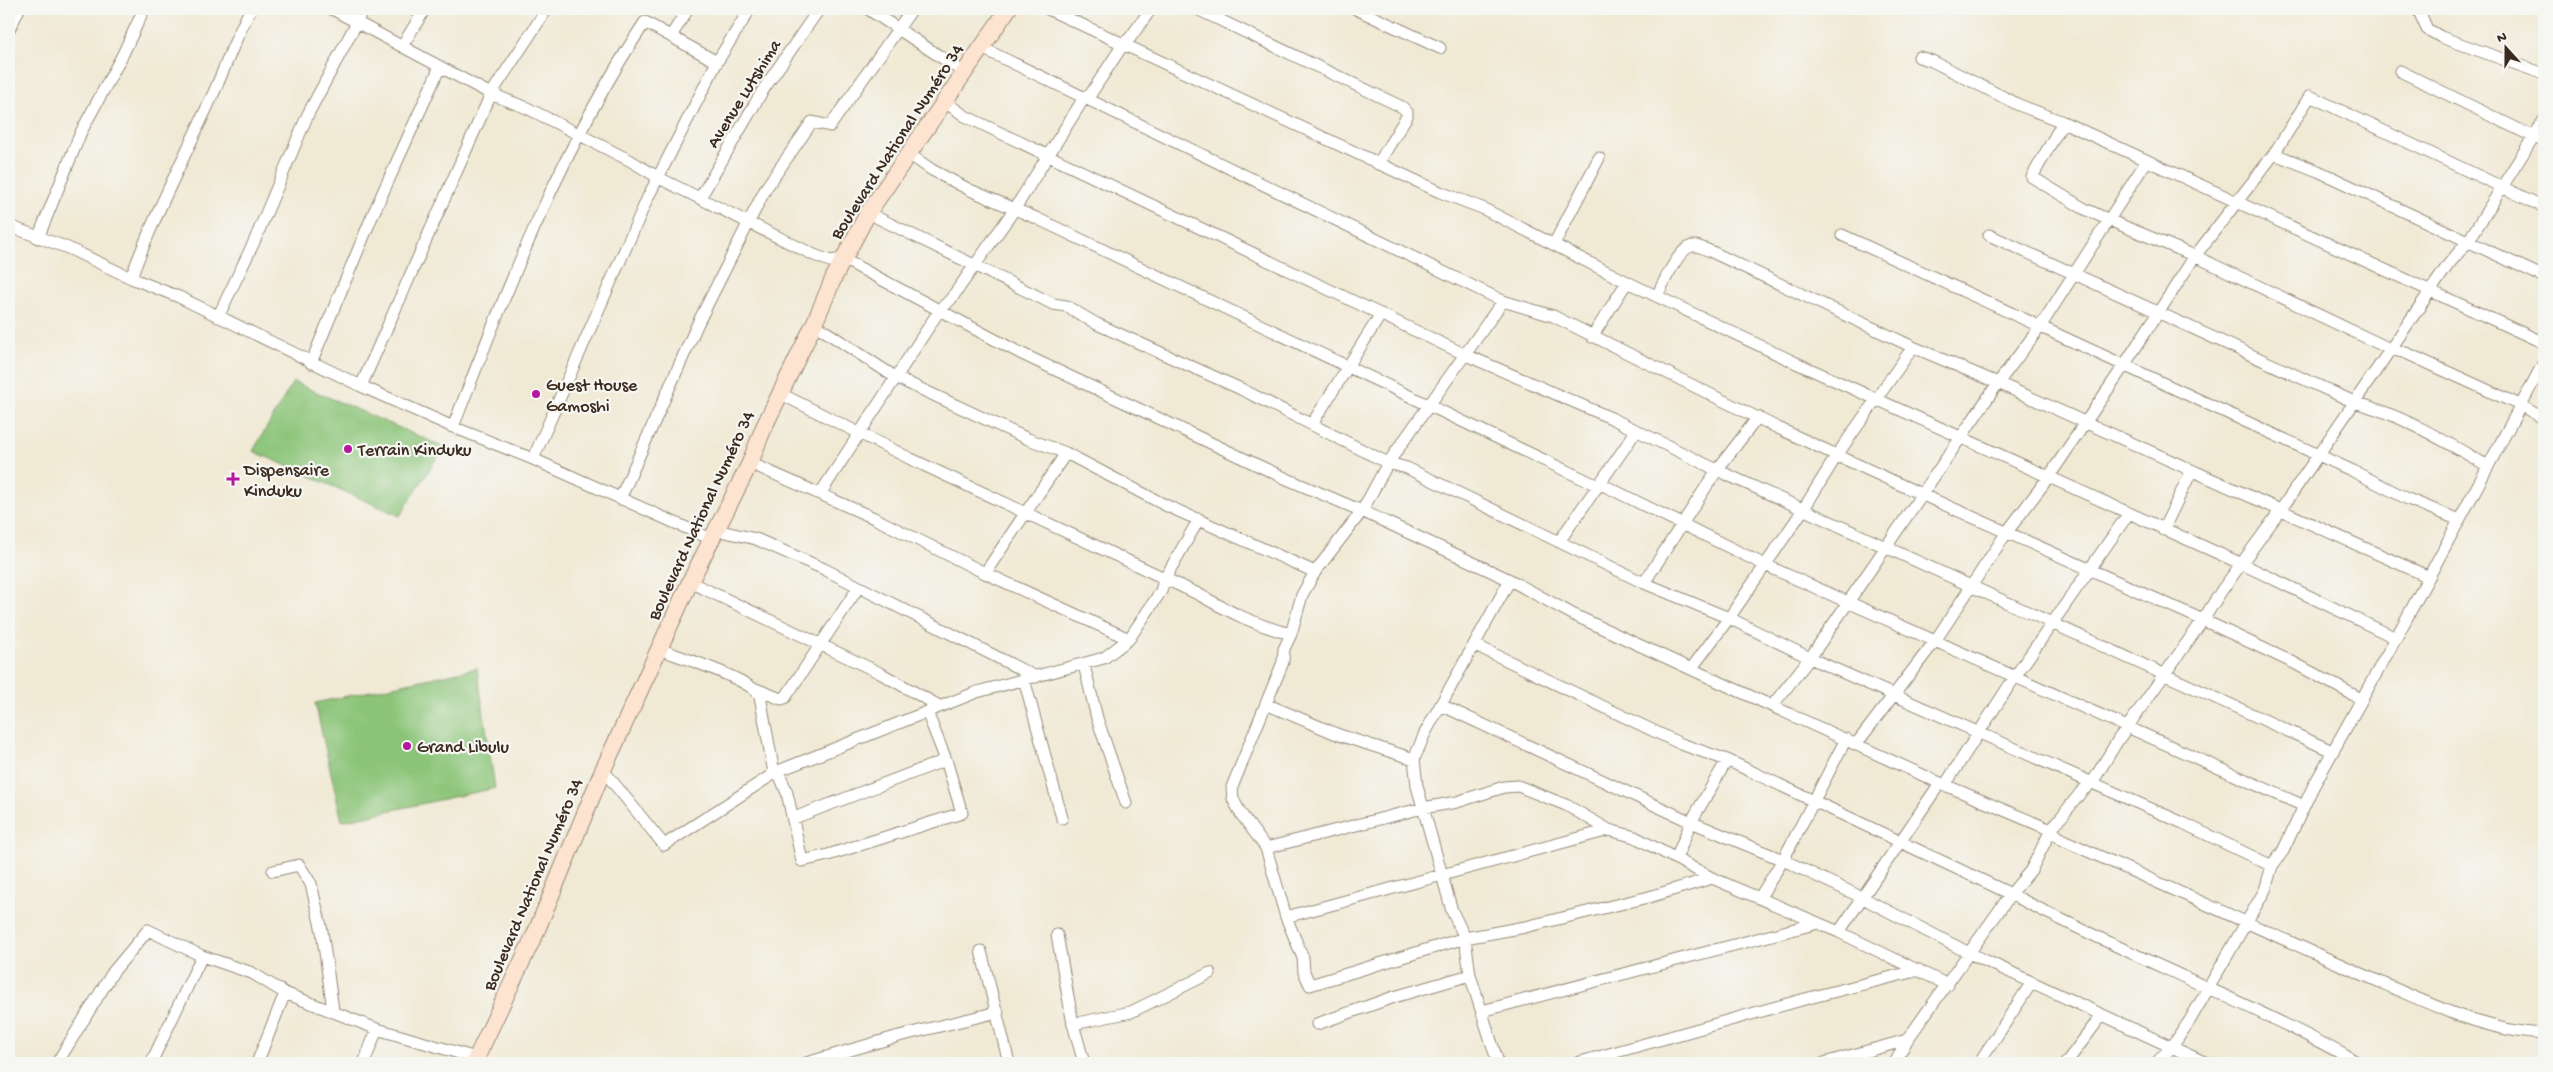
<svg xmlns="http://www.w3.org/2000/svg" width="2553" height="1072" font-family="'Gochi Hand',sans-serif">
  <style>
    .green { fill: #8bc478; stroke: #63774b }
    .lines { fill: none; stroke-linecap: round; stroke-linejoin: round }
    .minor-casing { stroke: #968a79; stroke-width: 13 }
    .secondary-casing { stroke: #968a79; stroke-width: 18 }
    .minor { stroke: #fff; stroke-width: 11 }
    .secondary { stroke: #fde4d0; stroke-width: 16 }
    .poi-dot { fill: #b5179e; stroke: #f6f6f2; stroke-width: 2 }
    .labels { text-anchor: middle; stroke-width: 4.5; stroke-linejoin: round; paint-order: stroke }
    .street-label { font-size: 18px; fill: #3b2a1e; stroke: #f6f6f2 }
    .poi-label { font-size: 18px; fill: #3b2a1e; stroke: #f6f6f2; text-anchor: start }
  </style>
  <rect width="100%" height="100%" fill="#f6f6f2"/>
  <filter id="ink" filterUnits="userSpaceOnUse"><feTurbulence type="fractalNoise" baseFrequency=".02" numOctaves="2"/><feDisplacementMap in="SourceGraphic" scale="10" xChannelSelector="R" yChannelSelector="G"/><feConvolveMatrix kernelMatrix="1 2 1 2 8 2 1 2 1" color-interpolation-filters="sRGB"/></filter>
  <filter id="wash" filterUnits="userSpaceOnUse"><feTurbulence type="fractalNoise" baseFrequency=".0096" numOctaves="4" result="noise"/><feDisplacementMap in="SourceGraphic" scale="20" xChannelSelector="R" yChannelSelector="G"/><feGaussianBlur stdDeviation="1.12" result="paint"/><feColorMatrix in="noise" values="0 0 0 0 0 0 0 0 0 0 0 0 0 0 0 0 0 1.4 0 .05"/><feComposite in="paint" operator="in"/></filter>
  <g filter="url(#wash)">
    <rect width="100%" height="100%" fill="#f0e9d4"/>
    <!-- green -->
    <path class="green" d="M293 382 444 447 400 516 253 451Z
      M477 668 495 788 342 821 315 703Z"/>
  </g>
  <g filter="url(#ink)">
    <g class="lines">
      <!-- minor casing -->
      <g class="minor-casing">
        <path id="minor" d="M332 9 491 94 527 108 631 161 659 178 814 255 830 261 843 259 1020 353 1287 479 1362 511 1510 580 1574 615 1691 669 1940 783 2051 830 2061 839C2160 883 2257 928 2355 971 2416 997 2478 1031 2544 1034
          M868 9 965 73
          M1048 9 1440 192 1482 208 1627 282 1794 362 2242 564 2396 638
          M1197 9 1402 107 1407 112V116L1378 164
          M1356 9 1440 48
          M2418 9 2427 29 2441 37 2544 74
          M9 30 19 9
          M671 36 688 9
          M402 46 425 9
          M982 48 1503 301 1553 316 1778 428 1923 495 2203 620 2294 663 2361 699
          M1919 57 1932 61 2019 105 2063 122 2544 343
          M2400 71 2534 137 2544 139
          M945 102 965 116 1466 355 1611 418 1717 470 2332 751
          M2063 122 2032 177 2083 208 2109 220 2195 256 2390 349 2406 353 2522 406 2544 419
          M909 154 932 170 970 190 1036 218 1596 485 1605 486 1765 565 2304 806
          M2274 154 2318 171 2544 277
          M700 198 763 90 819 9
          M868 213 1053 304 1066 306 1097 324 1241 389 1388 463 1407 468 1644 583 1729 618 1810 658 2183 823 2272 866
          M9 226 68 248 131 278 179 297 361 386 453 427 533 459 711 539
          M1842 235 2353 471 2408 499 2459 520
          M1989 235 2354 402C2403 415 2444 441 2488 466
          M38 238 81 132 123 54 144 9
          M1554 244 1599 158
          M131 278C153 218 182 162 209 103 224 72 234 39 251 9
          M1657 296C1663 284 1680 245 1694 246 1699 246 1705 249 1710 251L1913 347 1998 383 2429 577
          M1503 301 1388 463 1362 511 1315 572 1302 595 1291 634 1284 649 1283 662 1232 787 1233 799 1241 814 1266 848 1286 917 1303 958 1304 972 1310 985 1465 938 1525 927 1649 897 1712 878
          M218 317 254 242 308 114 357 22 362 9
          M814 324 895 377 1028 439 1066 453 1163 504 1315 572
          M1592 337 1627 282
          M311 363 374 212 440 67
          M361 386 491 94 547 9
          M781 394 911 459 1198 594C1228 611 1257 626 1291 634
          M1312 424 1381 314
          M453 427C506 291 563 144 645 22L717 62
          M533 459 648 197 717 62 750 9
          M750 463 874 518 985 573 1129 639
          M820 494 939 311 951 299 1014 210 1084 98 1090 95 1124 43 1130 38 1151 9
          M620 499 698 323 766 188 812 122 830 126 912 9
          M716 530 756 539 824 569 1036 677
          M2163 530 2192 470
          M1559 542C1584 504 1611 469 1636 431
          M985 573 1066 453
          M690 582 880 673 939 706
          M1644 583 1717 470 1758 417
          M1475 645 1681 744 1727 760 2011 894C2123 954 2244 999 2355 1061
          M659 649C680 657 751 679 760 696L774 773
          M1084 665 1097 718 1126 803
          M1691 669 1729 618 1803 510 1837 455 1913 347
          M1024 679 1062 818
          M756 689 781 699 785 698 858 588
          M1266 704 1339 735 1414 759
          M1441 705 1691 822 1783 860 1861 897 1969 953 2206 1063
          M1772 706 1810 658 1998 383 2040 327 2146 162
          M1857 743 1935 641 2007 532 2048 478 2123 367 2195 256 2274 154 2310 96 2544 207
          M603 770 664 845 778 771 977 692 1104 658 1129 639 1161 591 1164 580 1199 519
          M778 771 787 793 802 861 828 855 962 813 946 760 927 712
          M1945 785 2014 678 2129 513
          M794 818 946 760
          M1266 848 1423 808 1457 802 1504 787 1518 786 1566 805 1609 830 1635 837 1712 878 1839 932 1948 985
          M1676 859 1691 822 1727 760
          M273 871 299 865 311 884 322 931 333 1010
          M1760 897 1783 860 1846 739
          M1286 917 1609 830
          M1839 932 1940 783
          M1057 935 1073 1024 1084 1063
          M981 951 1009 1063
          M1482 1011 1818 923
          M1073 1024 1131 1012 1210 973
          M1317 1024 1394 997 1470 975
          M57 1063 113 972 148 930 202 956 252 973 285 993 377 1029 476 1058
          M151 1063 202 956
          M257 1063 285 993
          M364 1063 377 1029
          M806 1063 899 1036 998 1012
          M1498 1063 1470 975 1465 938 1452 911 1417 786 1414 759 1425 733 1510 580
          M1577 1063 1805 999 1919 970
          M1824 1063 1907 1040
          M1895 1063 1907 1040 2011 894 2031 870 2051 830 2082 791 2092 783 2118 740 2203 620 2222 590 2280 511 2448 265 2469 240 2544 120
          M1979 1063 2032 982
          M2066 1063 2102 1015
          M2156 1063 2172 1047 2190 1020 2265 890 2272 866 2283 851 2313 787 2396 638 2544 362"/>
      </g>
      <!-- secondary casing -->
      <g class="secondary-casing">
        <path id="secondary" d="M474 1063 536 932 603 770 690 582 750 463 764 427 814 324 834 277 868 213 1008 9"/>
      </g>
      <!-- minor -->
      <use href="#minor" class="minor"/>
      <!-- secondary -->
      <use href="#secondary" class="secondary"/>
    </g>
  </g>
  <!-- markers -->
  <g class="poi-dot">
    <circle cx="536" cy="394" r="5"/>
    <circle cx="348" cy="449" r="5"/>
    <path d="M230.5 471.5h5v5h5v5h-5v5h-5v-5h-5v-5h5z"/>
    <circle cx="407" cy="746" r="5"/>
  </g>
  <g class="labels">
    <!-- street labels -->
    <g class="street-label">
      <text transform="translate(743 93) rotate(-58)" y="6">Avenue Lutshima</text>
      <text transform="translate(896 141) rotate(-57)" y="6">Boulevard National Numéro 34</text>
      <text transform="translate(700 515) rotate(-65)" y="6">Boulevard National Numéro 34</text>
      <text transform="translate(532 884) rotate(-67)" y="6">Boulevard National Numéro 34</text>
    </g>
    <!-- poi labels -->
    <g class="poi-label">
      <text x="546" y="390">Guest House<tspan x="546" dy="21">Gamoshi</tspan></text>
      <text x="358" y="455">Terrain Kinduku</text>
      <text x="244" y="475">Dispensaire<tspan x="244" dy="21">Kinduku</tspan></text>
      <text x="417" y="752">Grand Libulu</text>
    </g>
  </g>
  <!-- margin -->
  <rect width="2553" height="1072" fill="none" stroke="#f6f6f2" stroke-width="30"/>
  <!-- north arrow -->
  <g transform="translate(2506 48) rotate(339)" stroke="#f6f6f2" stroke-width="4" paint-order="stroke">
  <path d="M0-4L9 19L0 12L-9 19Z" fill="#3b2a1e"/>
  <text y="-8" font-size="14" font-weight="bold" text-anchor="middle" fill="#3b2a1e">N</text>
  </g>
</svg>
